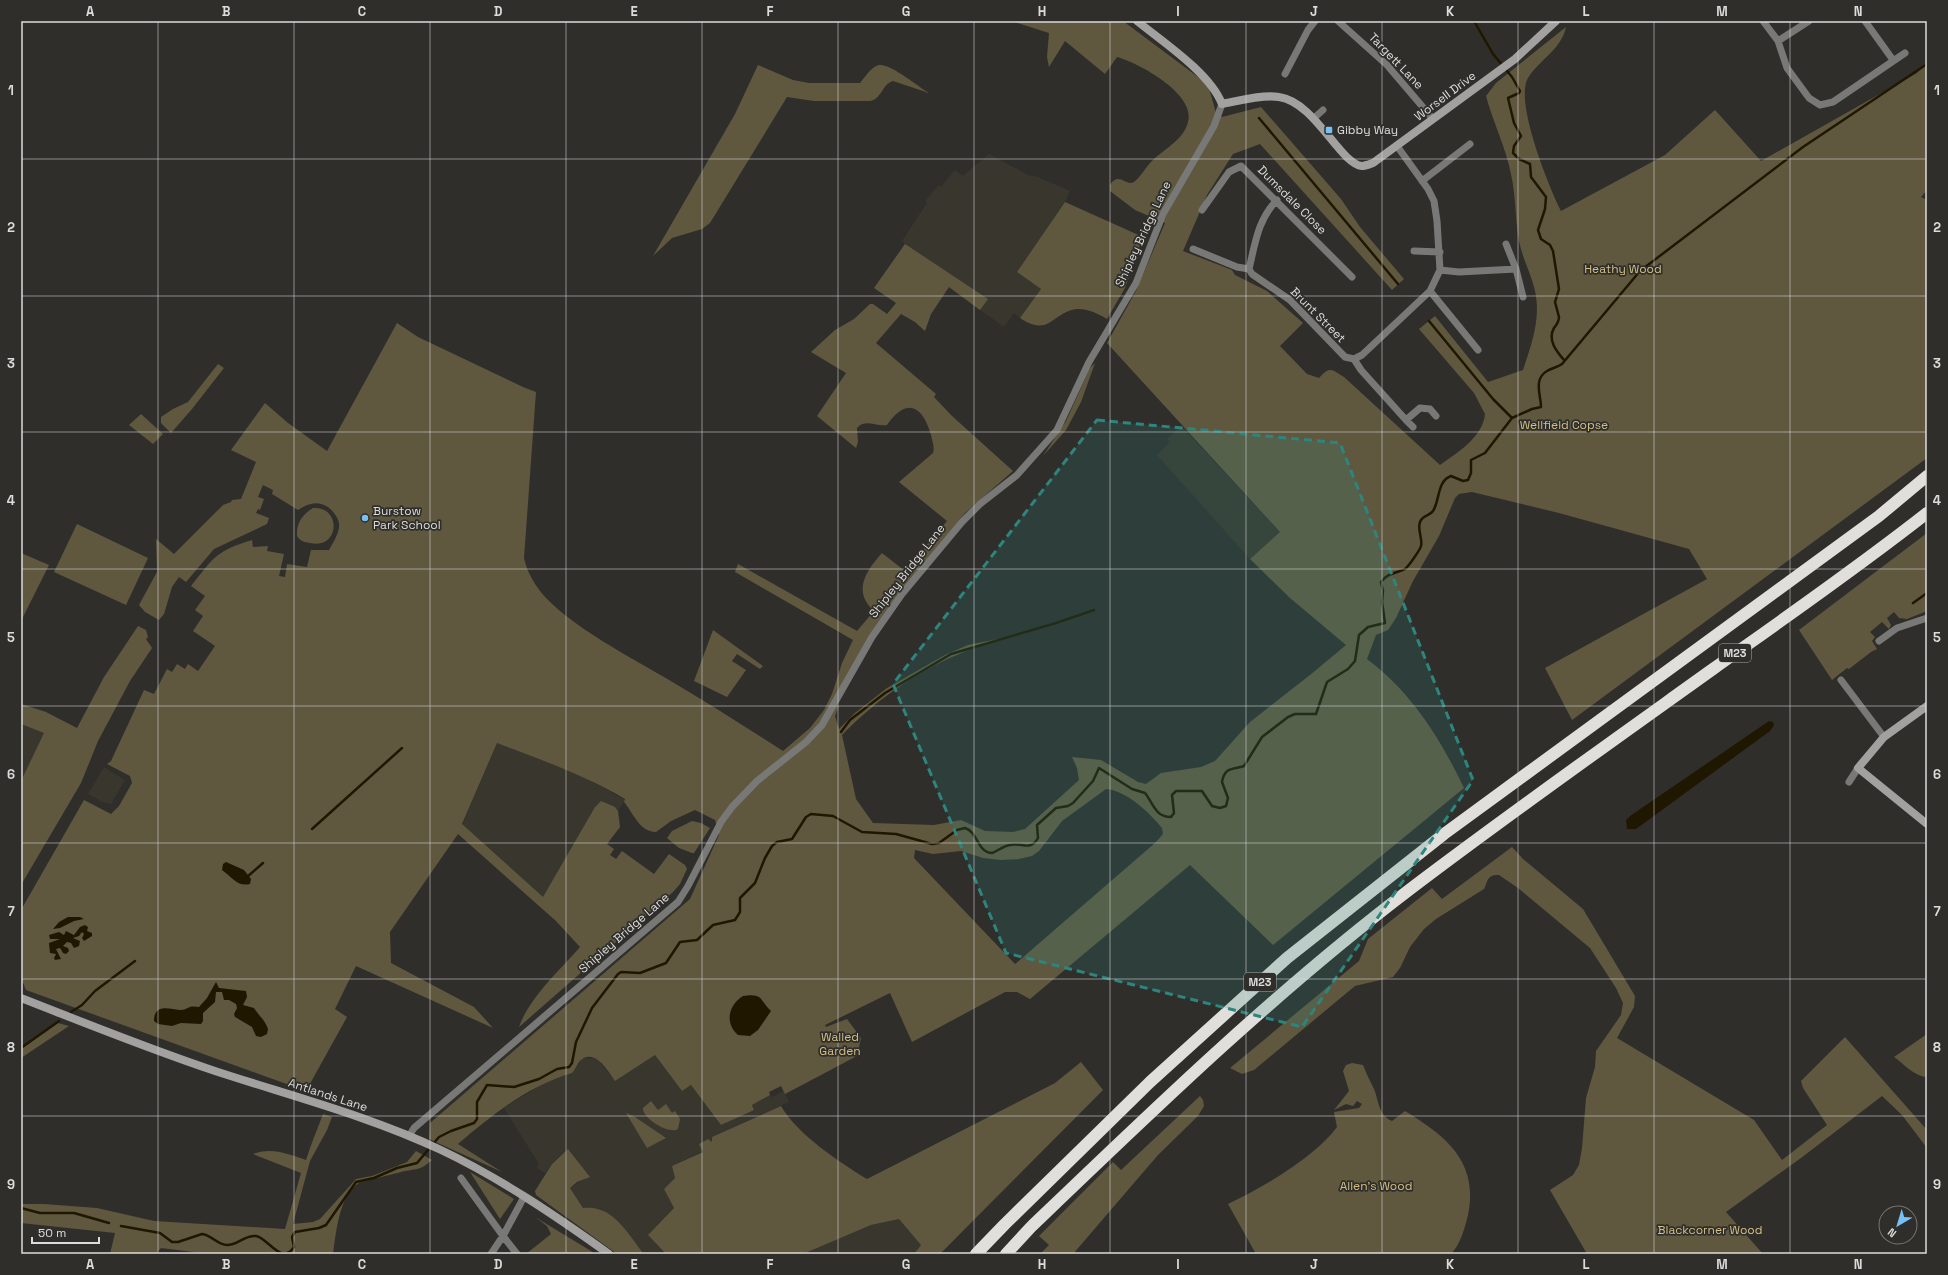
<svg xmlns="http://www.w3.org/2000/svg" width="1948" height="1275" font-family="'Space Grotesk',sans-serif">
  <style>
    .built { fill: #39362e }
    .green { fill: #5f583f; fill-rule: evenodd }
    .water { fill: #201700 }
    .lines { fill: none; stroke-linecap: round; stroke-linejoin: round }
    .stream { stroke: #201700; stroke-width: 2.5 }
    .street { stroke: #787876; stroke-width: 7 }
    .secondary { stroke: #a2a19f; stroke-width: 8 }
    .highway { stroke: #e0dfdb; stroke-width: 12 }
    .marked { fill: #2e857e; fill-opacity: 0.2; stroke: #2e857e; stroke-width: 3; stroke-dasharray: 8 5; stroke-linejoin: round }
    .grid { fill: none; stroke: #dcdcda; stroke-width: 1; stroke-opacity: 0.55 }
    .poi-dot { fill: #77bff7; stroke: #2f2e2b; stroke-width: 1.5 }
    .labels { text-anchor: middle; stroke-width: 3.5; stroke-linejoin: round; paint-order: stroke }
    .shield { fill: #2f2e2b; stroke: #a8a8a6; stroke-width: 1 }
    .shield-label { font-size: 11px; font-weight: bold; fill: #dcdcda }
    .street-label { font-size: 12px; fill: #dcdcda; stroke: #2f2e2b }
    .poi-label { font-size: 12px; fill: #dcdcda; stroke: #2f2e2b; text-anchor: start }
    .park-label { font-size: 12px; fill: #d2bf84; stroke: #2f2e2b }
    .neatline { fill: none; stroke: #dcdcda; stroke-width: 1.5 }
    .grid-label { font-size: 13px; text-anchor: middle; font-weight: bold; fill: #dcdcda }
  </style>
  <rect width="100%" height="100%" fill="#2f2e2b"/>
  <!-- built -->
  <path class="built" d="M989 154 1028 175 1038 177 1070 191 1065 202 1017 272 1041 289 1020 318 1014 313 1004 327 922 268 874 288 905 244 902 241 927 203 925 201 939 185 941 187 955 170 963 176Z
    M1181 426 1280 532 1250 559 1157 455 1170 442 1167 439Z
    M21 724 45 733 21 781Z
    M497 743 581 775 625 800 618 811 617 809 597 804 540 904 461 828Z
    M104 767 125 780 111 804 103 802 88 794Z
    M655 1055 682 1091 691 1085 721 1125 754 1109 752 1105 770 1095 772 1097 784 1091 789 1102 712 1137V1142L708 1139 701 1143 699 1144 703 1151 672 1166 675 1178 664 1189 674 1208 648 1235 666 1254H644L617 1220 600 1210 583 1208 570 1188 589 1176 568 1149 554 1161 545 1173 537 1168 539 1164 504 1108 549 1080 572 1073 582 1059 593 1058 598 1060 615 1081Z
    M899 1219 921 1245 914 1254H803L871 1225Z"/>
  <!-- green -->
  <path class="green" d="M1011 21H1123L1202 80 1209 88 1216 113 1222 117 1261 107 1341 199 1360 227 1404 279 1392 290 1260 144 1233 154 1207 195 1183 251 1232 270 1235 275 1267 291 1303 323 1280 346 1307 374 1319 378C1330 366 1331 369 1344 377L1440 465C1457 453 1483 437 1485 414L1474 393 1419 329 1435 316 1488 382 1523 370C1532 343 1542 316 1534 287 1530 272 1522 257 1519 241 1515 219 1516 196 1511 174 1506 148 1493 122 1486 96L1496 83 1566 27C1561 50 1540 59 1528 78 1514 101 1549 187 1561 211L1665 155 1715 110 1761 161 1917 73 1927 61V190L1921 197 1927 200V458L1572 720 1545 668 1707 579 1689 549 1559 513 1472 492 1459 494 1455 498 1439 536 1413 581 1396 618 1388 630 1376 635 1367 659C1412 693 1440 738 1464 788L1273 945 1190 865 1030 999 1017 992H1005L912 1042 890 993 825 1025 826 1027 847 1019 861 1038 857 1056 785 1094 781 1086 769 1092 770 1095 752 1105 754 1110 721 1125 691 1085 682 1091 655 1055 615 1081C609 1072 595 1048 581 1060 577 1063 576 1069 572 1073 528 1086 492 1115 458 1144L502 1172 429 1139 430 1123 690 899 719 835 715 820 695 810 671 821 656 832C639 832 633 812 624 802L625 799C585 775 541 760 497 743L462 824 543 897 595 807 601 801 615 807 618 811 620 827 607 844 614 849 610 855 616 859 622 851 654 874 669 854 685 865 687 869 680 884 673 892 519 1027C529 998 560 970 580 947L556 921 458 834 390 932 391 963 474 1007 493 1028 356 966 335 1009 347 1017 306 1091 26 990 21 978V910L84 800 111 814 119 806 132 783 130 776 107 764 111 761 144 690 154 694 167 669 172 672 177 664 185 669 188 664 198 671 215 646 193 631 203 616 195 610 205 596 191 586C214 557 216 551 252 540L253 547 268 546 267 551 284 554 279 576 285 577 287 564 307 567 311 550H329C333 543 338 535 339 527 340 522 337 517 334 513 324 500 311 501 298 510L272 494 273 490 263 485 258 497 264 499 260 510 258 509 256 513 269 518 267 524 214 549 186 582 179 577 172 587 164 614 159 620 145 612 139 605 157 572 156 539 174 554 223 505 231 502 232 500 241 499 256 462 231 450 265 403 288 423 327 451 397 323 418 337 523 387 536 392 524 558C527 573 536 587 546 598 575 628 628 656 664 677 705 701 744 726 783 751L810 728 824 710 832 694 842 663 853 640 735 572 738 564 857 631 874 611C852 591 866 571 882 553L905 571 947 521 899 482 933 453C935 447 932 441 931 435 922 404 906 398 887 425 876 427 865 418 857 428L858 442 856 448 817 416 846 373 811 352 835 330 854 319 870 304H873L887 314 896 303 874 288 905 244 988 299 980 310 949 287 931 314 925 331 915 322 901 314 876 343 936 394 934 397 952 416 1013 471 965 513 897 596 833 703 839 706 835 716 839 729 855 713 887 688 945 655 968 645 1018 635C998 641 977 646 957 655 915 672 873 703 842 735L856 799 873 823 934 825 961 820 985 831 1013 832 1025 829 1079 780 1077 768 1072 757 1101 760 1138 782 1146 784 1161 773 1201 767 1215 761 1250 722 1310 675 1346 645 1290 598 1250 559 1280 532 1107 343 1136 291 1165 223 1135 210 1110 191V185C1119 171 1126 187 1134 182 1140 178 1147 165 1154 159 1166 148 1184 139 1188 122 1196 94 1139 63 1117 57L1105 74 1065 41 1049 67 1047 57 1049 33ZM1106 789C1127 791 1149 812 1162 828L1163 834 1155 843 1015 964 914 858 915 850 933 854 961 851 983 858 1001 860 1019 859 1032 856 1039 851 1062 821Z
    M758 65 793 80 809 83H860C865 77 871 67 879 65 890 63 919 87 929 93L893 81C882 84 882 99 870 101H814L787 97 710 223 702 229 672 238 653 256 735 114Z
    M1065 202 1143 237 1125 288 1107 319C1099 314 1087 308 1077 309 1052 312 1050 338 1020 318L1041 289 1017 272Z
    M1095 363 1081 402 1066 430 1043 456 1066 421 1090 368Z
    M218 364 224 368 192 409 171 433 161 423V417L173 409 188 402Z
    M141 414 163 434 153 444 129 425Z
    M313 508C342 506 340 550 310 543 304 542 300 541 297 536 296 523 303 514 313 508Z
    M77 524 148 558 126 605 54 572Z
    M1927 533V611L1907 619 1899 618 1894 612 1887 618 1891 625 1889 629 1882 622 1870 632 1875 637 1872 641 1877 649 1871 652 1849 669 1847 668 1832 680 1799 630Z
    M21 553 49 565 21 621Z
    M138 626 146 630 148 637 146 639 152 648 130 681 98 741 81 783 21 885V781L44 733 21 724V704L46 712 77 728 104 677Z
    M713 630 763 666 760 669 737 654 732 661 746 670 727 697 694 681Z
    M692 821 701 823 710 828 694 853H692L679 848 667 838 672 831Z
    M1512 847 1523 859 1583 909 1635 996 1634 1007 1617 1038 1754 1120 1782 1160 1827 1125 1803 1088 1801 1081 1845 1037 1927 1130V1148L1902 1115 1882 1096 1801 1158 1726 1212 1763 1254H1587L1550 1190 1573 1175 1579 1165 1582 1148 1586 1098 1595 1067 1596 1051 1621 1015 1623 1003 1616 988 1590 948 1518 888 1499 875C1487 874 1488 881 1484 889L1436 919 1424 929 1410 947 1400 968 1393 977 1355 986 1254 1070 1242 1074 1230 1068 1359 961 1368 939 1432 888 1442 899Z
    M58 1023 69 1026 21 1058V1048Z
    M1927 1034V1077C1915 1077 1904 1064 1894 1057Z
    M1081 1062 1103 1090 940 1254H914L921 1245 899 1219 871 1225 803 1254H666L648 1235 674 1208 664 1189 675 1178 672 1166 703 1152 699 1144 708 1139 712 1142V1137L781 1106C797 1134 839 1162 867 1179L1055 1083Z
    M1352 1063 1363 1065C1366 1073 1370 1081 1374 1089 1379 1101 1378 1115 1392 1121L1405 1111C1446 1136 1479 1162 1468 1215 1464 1230 1461 1243 1451 1254H1256L1228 1204C1262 1188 1315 1157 1337 1127L1334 1112 1359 1108 1362 1104 1357 1101 1353 1106 1346 1104 1334 1110 1349 1091 1343 1071 1346 1065Z
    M1200 1096 1203 1100 1204 1106 1198 1116 1158 1155 1073 1254H1040L1049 1245 1039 1236 1113 1162 1121 1170Z
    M651 1101 658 1110 666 1104 672 1113 675 1111 680 1119 678 1129C669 1135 642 1118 643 1108Z
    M626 1113 635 1117 666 1138 647 1148Z
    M323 1114 332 1117 327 1130 310 1161 293 1224 313 1222 320 1219 356 1179 372 1176 407 1162 416 1151 432 1160C418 1172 417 1168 401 1172 394 1174 364 1181 359 1183 339 1195 336 1233 333 1254H209L161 1248 156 1254H110L115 1233 21 1223V1204H44L97 1208 154 1221 285 1229 301 1173 253 1154C272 1147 288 1154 306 1160 311 1144 317 1130 323 1114Z
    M568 1149 590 1177 577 1182 570 1188 583 1208C613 1204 628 1234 644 1254H617L536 1195 535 1191 552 1164Z
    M470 1172 514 1199 500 1219Z
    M535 1217 591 1251 595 1254H526L551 1234 547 1226Z"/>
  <!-- water -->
  <path class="water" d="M1769 721 1773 722 1774 725 1770 731 1636 829H1627L1626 820 1630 816Z
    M226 862 244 870 251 879 250 884C237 887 232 877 222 870L223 864Z
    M68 917H80L84 919 74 921 60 928 53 929 59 922Z
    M85 925 88 927 87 931 92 933V936L84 941 82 938 84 934 82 932 79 936 73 938 80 941 79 946 74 948 71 943 67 942 63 946 68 948 69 951 66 954 63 953 60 948 56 949 61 959 55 960 54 958 56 954 50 953 49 943 60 939H50L49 935 59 932 64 935 66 931 74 935 80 927Z
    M216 982 219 988 246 991 247 997 243 1005 254 1008C259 1016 265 1020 268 1029L267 1034 261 1037 256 1036 252 1027 235 1017 234 1014 237 1008 236 1004 229 1000H224L222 992H216L215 1002 203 1013V1021L201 1024 181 1023 172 1026 158 1024 154 1021C154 1002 171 1010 181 1010 184 1010 187 1008 190 1007 193 1006 196 1007 199 1007L207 998Z
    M743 996C764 993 759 1000 771 1011L758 1030 750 1036 738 1035C724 1023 729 1004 743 996Z"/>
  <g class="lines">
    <!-- stream -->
    <path class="stream" d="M1474 21 1493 54 1512 77 1520 91 1519 93 1508 98 1514 123 1521 136 1514 146 1513 153 1519 159 1530 164 1531 177 1546 197 1545 209 1538 230 1541 239 1550 245 1553 251 1559 289 1555 302 1559 317C1559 322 1557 324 1554 328 1547 340 1557 352 1564 360
      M1259 118 1398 284
      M1429 321 1493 399 1512 418
      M1913 603 1927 593
      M841 732 850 720 885 693 951 654 1056 623 1094 610
      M312 829 402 748
      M247 877 263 863
      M71 1012 82 1005 95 991 135 961
      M21 1048 59 1021
      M21 1208 40 1213H74L109 1223
      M121 1226 160 1233 172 1242H178L202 1234C212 1235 217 1245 227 1245 238 1245 244 1235 256 1236 268 1238 282 1266 294 1247L292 1237 295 1232 319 1228 326 1225 356 1182 374 1178 397 1168 417 1163 439 1137 451 1131 474 1123 477 1119V1102L487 1085 514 1087 539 1079 557 1069 569 1067 572 1063 576 1042 592 1008 618 974 621 972 640 973 666 963 680 942 697 940 713 925 735 920 740 912V898L755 883 765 858 772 846 777 842 792 839 806 817 811 814 833 816 862 832 896 834 932 844 939 843 957 830 965 828C978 832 977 852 992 853 998 851 1003 846 1010 845 1022 842 1030 852 1038 838L1037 825 1056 808 1068 806 1073 803 1093 781 1099 768 1132 789 1145 793C1153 803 1155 817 1171 817L1174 813 1172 795 1176 791H1202L1212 806 1220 808 1226 806 1228 798 1222 782C1225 766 1233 770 1244 766L1262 737 1288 717 1295 714H1316L1327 682 1348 669 1355 661 1359 635 1368 627 1385 623 1382 602 1383 591 1381 582C1387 573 1397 573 1405 569 1408 567 1420 550 1421 546 1423 539 1417 530 1420 522 1422 515 1430 516 1433 511 1440 500 1437 481 1451 476L1463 481 1468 480 1471 473V460L1485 453 1512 418 1532 409 1541 407C1541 396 1533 379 1547 371 1552 368 1558 367 1562 364L1640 271 1803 147 1927 64"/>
    <!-- street -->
    <path class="street" d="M1338 21 1387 65 1433 119
      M1763 21 1778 41 1787 68 1809 98 1820 105 1833 102 1905 53
      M1865 21 1893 60
      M1778 41 1809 21
      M1285 74 1308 30 1315 21
      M1314 118 1323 110
      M1422 181 1470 144
      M1277 200C1258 219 1255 244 1249 269L1252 274 1290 300 1345 357 1354 359
      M1202 210 1229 172 1241 166 1352 277
      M1506 244 1516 269 1523 297
      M1193 249 1237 267 1249 269
      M1414 251 1440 252
      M1440 270 1459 272 1516 269
      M1430 291 1478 350
      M1354 359 1362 355 1430 291 1440 270 1437 221 1434 201 1428 189 1397 146
      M1354 359 1361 370 1406 420 1420 408 1430 409 1436 416
      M1406 420 1413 427
      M1879 641 1897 628 1927 618
      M1841 680 1884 737
      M1849 782 1858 768
      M409 1136 414 1128 678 902 688 886 721 822 732 807 757 781 806 742 822 725 872 637 902 594 962 522 980 504 1017 475 1057 430 1089 362 1136 283 1163 214 1214 126 1222 104
      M461 1178 503 1236 491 1254
      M517 1254 503 1236 524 1197"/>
    <!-- secondary -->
    <path class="secondary" d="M1137 21C1163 42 1210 73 1222 104 1238 101 1263 94 1279 97 1315 102 1340 164 1362 166 1365 166 1370 164 1373 163L1515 59 1556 21
      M1927 706 1884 737 1858 768 1927 824
      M21 998C85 1023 149 1049 215 1071 291 1096 369 1116 441 1150 500 1178 556 1216 609 1254"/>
    <!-- highway -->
    <path class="highway" d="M976 1254 1005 1224 1150 1082 1287 958 1444 834 1879 516 1927 476
      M1006 1254 1031 1227C1153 1110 1275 992 1409 890 1509 814 1611 742 1713 669 1785 618 1857 568 1927 513"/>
  </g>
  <!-- marked area -->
  <path class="marked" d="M1097 420 1340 443 1473 780 1302 1027 1006 953 893 684Z"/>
  <!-- grid -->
  <path class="grid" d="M158 21V1254M294 21V1254M430 21V1254M566 21V1254M702 21V1254M838 21V1254M974 21V1254M1110 21V1254M1246 21V1254M1382 21V1254M1518 21V1254M1654 21V1254M1790 21V1254M21 159H1927M21 296H1927M21 432H1927M21 569H1927M21 706H1927M21 843H1927M21 979H1927M21 1116H1927"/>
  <!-- markers -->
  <g class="poi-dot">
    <rect x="1325" y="126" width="8" height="8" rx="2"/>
    <circle cx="365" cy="518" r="4"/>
  </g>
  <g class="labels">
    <!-- shield labels -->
    <g class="shield">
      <rect x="1719" y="644" width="32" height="18" rx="3"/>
      <rect x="1244" y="973" width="32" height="18" rx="3"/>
    </g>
    <g class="shield-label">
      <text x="1735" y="657">M23</text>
      <text x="1260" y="986">M23</text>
    </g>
    <!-- street labels -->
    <g class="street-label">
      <text transform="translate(1396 61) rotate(46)" y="4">Targett Lane</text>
      <text transform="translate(1445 96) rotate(-37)" y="4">Worsell Drive</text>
      <text transform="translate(1292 200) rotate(45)" y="4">Dumsdale Close</text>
      <text transform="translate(1143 234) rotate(-65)" y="4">Shipley Bridge Lane</text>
      <text transform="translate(1318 315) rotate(45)" y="4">Brunt Street</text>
      <text transform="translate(907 571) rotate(-52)" y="4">Shipley Bridge Lane</text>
      <text transform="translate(624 933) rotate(-41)" y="4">Shipley Bridge Lane</text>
      <text transform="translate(328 1095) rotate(18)" y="4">Antlands Lane</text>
    </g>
    <!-- poi labels -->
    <g class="poi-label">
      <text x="1337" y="134">Gibby Way</text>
      <text x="373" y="515">Burstow<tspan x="373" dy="14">Park School</tspan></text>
    </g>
    <!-- park labels -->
    <g class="park-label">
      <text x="1623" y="273">Heathy Wood</text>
      <text x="1564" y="429">Wellfield Copse</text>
      <text x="840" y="1041">Walled<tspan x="840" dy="14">Garden</tspan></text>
      <text x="1376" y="1190">Allen's Wood</text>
      <text x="1710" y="1234">Blackcorner Wood</text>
    </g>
  </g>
  <!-- border -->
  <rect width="1948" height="1275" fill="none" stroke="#2f2e2b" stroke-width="44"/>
  <!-- north arrow -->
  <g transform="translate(1898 1225) rotate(218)"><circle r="19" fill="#2f2e2b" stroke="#747471"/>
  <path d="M0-3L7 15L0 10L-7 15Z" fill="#77bff7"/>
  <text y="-6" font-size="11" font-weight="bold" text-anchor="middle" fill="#dcdcda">N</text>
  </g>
  <!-- scale -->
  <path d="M32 1237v6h67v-6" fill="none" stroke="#dcdcda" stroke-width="2"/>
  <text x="38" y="1237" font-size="12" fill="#dcdcda" stroke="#2f2e2b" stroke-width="3" paint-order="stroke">50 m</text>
  <rect x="22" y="22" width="1904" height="1231" class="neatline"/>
  <g class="grid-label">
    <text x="90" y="16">A</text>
    <text x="226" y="16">B</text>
    <text x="362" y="16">C</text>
    <text x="498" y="16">D</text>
    <text x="634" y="16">E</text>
    <text x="770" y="16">F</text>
    <text x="906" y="16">G</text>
    <text x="1042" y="16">H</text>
    <text x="1178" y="16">I</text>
    <text x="1314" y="16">J</text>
    <text x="1450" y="16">K</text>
    <text x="1586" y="16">L</text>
    <text x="1722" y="16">M</text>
    <text x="1858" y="16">N</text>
    <text x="11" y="95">1</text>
    <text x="1937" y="95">1</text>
    <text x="11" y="232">2</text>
    <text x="1937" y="232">2</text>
    <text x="11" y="368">3</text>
    <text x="1937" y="368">3</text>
    <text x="11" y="505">4</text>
    <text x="1937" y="505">4</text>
    <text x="11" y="642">5</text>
    <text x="1937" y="642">5</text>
    <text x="11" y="779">6</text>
    <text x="1937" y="779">6</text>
    <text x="11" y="916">7</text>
    <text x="1937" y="916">7</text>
    <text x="11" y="1052">8</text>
    <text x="1937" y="1052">8</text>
    <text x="11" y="1189">9</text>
    <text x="1937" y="1189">9</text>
    <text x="90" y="1269">A</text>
    <text x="226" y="1269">B</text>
    <text x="362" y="1269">C</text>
    <text x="498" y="1269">D</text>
    <text x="634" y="1269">E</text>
    <text x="770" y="1269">F</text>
    <text x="906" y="1269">G</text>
    <text x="1042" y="1269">H</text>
    <text x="1178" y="1269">I</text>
    <text x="1314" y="1269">J</text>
    <text x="1450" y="1269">K</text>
    <text x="1586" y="1269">L</text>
    <text x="1722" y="1269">M</text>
    <text x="1858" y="1269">N</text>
  </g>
</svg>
